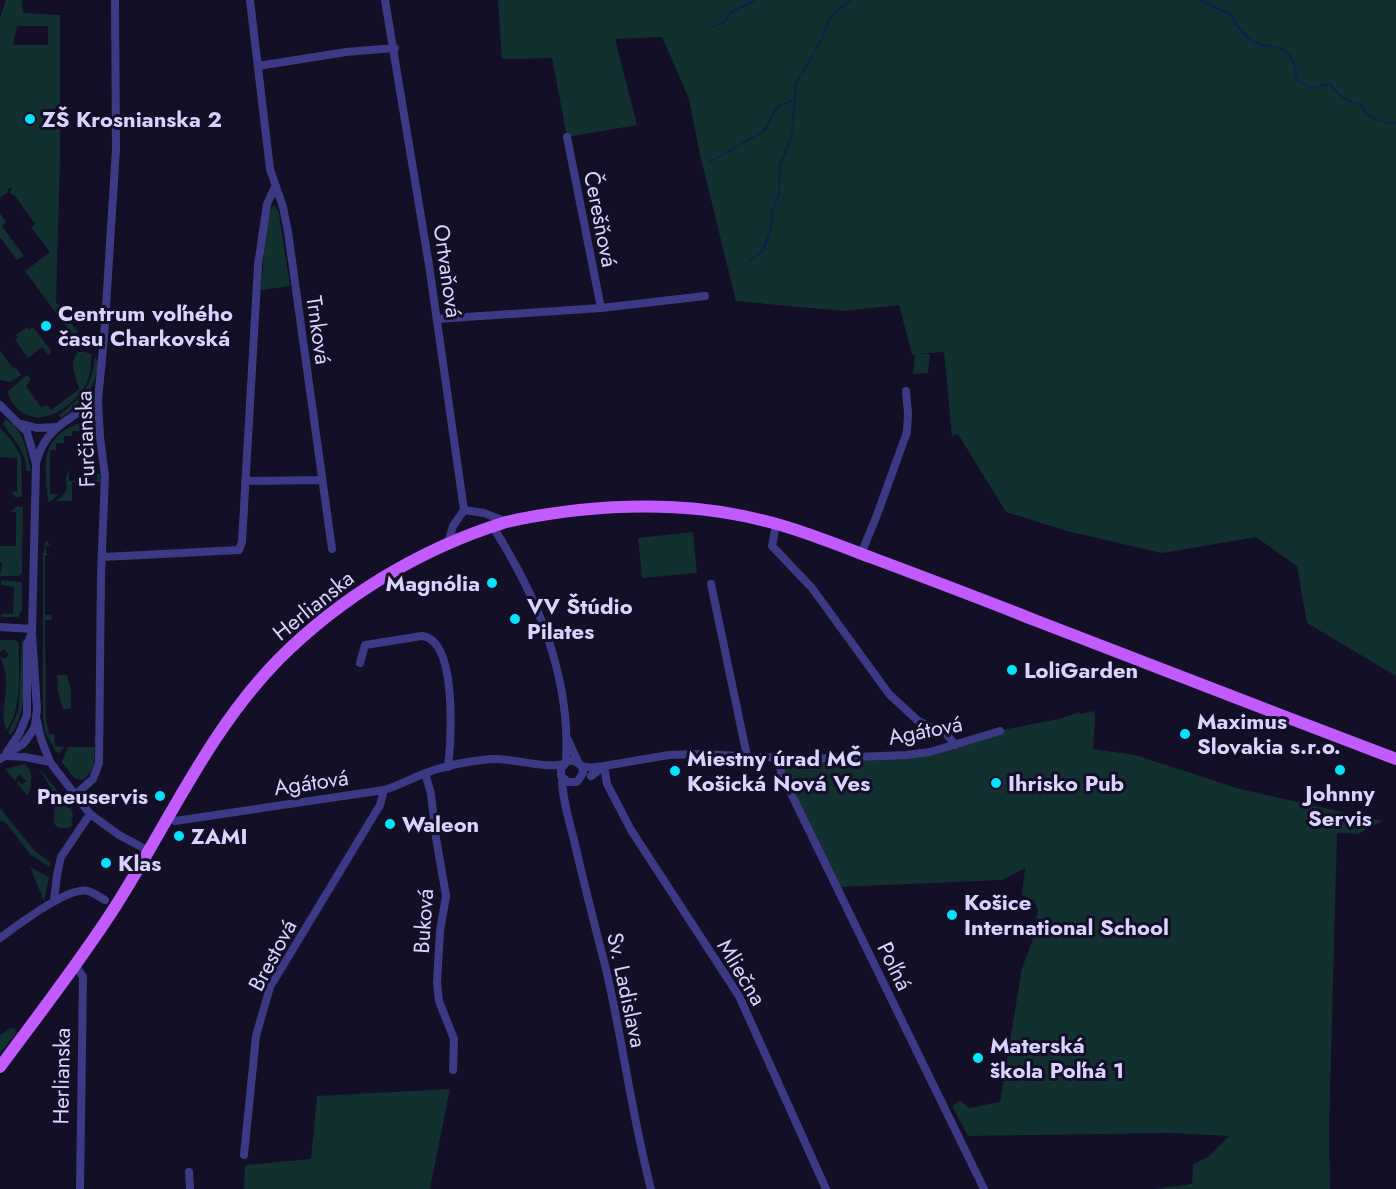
<svg xmlns="http://www.w3.org/2000/svg" width="1396" height="1189" font-family="Jost,sans-serif">
  <style>
    .green { fill: #12302f; fill-rule: evenodd }
    .lines { fill: none; stroke-linecap: round; stroke-linejoin: round }
    .stream { stroke: #0c2248; stroke-width: 2 }
    .minor { stroke: #3d3a85; stroke-width: 8 }
    .primary { stroke: #c25bff; stroke-width: 12 }
    .poi-dot { fill: #00e5ff; stroke: #130f26; stroke-width: 2 }
    .labels { text-anchor: middle; stroke-width: 6; stroke-linejoin: round; paint-order: stroke }
    .poi-label { font-size: 22px; font-weight: bold; fill: #d9d4ff; stroke: #130f26; text-anchor: start }
    .street-label { font-size: 22px; fill: #d9d4ff; stroke: #130f26 }
  </style>
  <rect width="100%" height="100%" fill="#130f26"/>
  <!-- green -->
  <path class="green" d="M6 0H22L23 13 60 15V159L56 302 78 332 73 336 25 271 50 252 31 227 35 224 15 196 10 193 12 188H9L7 193 0 198V18ZM17 26H48V45H13Z
    M498 0H1396V676L1307 623 1297 566 1256 537 1162 553 1067 531 1006 512 958 434 952 436 944 352 919 354H930L928 373 913 374 915 355 912 354 899 305 843 311 736 301 700 155 689 99 662 37 615 39 637 125 567 137 552 58 502 59Z
    M275 205 279 214 290 286 261 290 266 227 271 208Z
    M0 213 6 222 2 226 24 256 17 260 0 237Z
    M27 327 29 330 33 327 52 352 48 355 42 347 28 358 15 340 18 338 16 335Z
    M0 351 13 368 15 367 21 375 10 382 0 380Z
    M78 352H85L91 354C91 364 91 373 87 382 76 406 38 432 16 407 12 402 8 397 8 391L27 375 31 379 26 386 41 407 48 405 51 410 79 389C76 376 68 362 78 352Z
    M95 357 98 362C97 388 81 404 61 418L59 415C82 397 92 387 95 357Z
    M5 419C24 427 27 453 31 471H27C25 450 14 440 3 424Z
    M80 423 88 428 90 437 93 441 85 444V431H72V436H64V443H56V450H50V494H59L51 501 48 502C45 468 38 437 80 423Z
    M0 428 12 441 21 456 22 497H15L11 492 17 491V458L0 457Z
    M69 470V481L97 480V473L100 474 101 482H72V501H56C76 486 60 485 69 470Z
    M17 506 23 507 22 574 19 576H0L2 562H0V546H16V512H10Z
    M693 532 697 573 642 578 638 538Z
    M46 540 50 545 46 546V553L49 555H45V615H51L52 620H45L46 722 47 723 49 734H54L55 746 64 747 59 753 56 752 45 732 43 719V556Z
    M1 580 22 582V610L18 617H1V614H13L14 587 1 585Z
    M22 637 24 642C24 673 29 708 11 735L8 733 17 714 19 704Z
    M0 640H15L19 643C18 671 23 706 7 730 0 717 5 706 6 690 7 678 5 667 0 656L4 659 9 655 4 649 0 652Z
    M57 675H67L71 690V708L63 710 58 692Z
    M1094 711 1095 719 1093 749 1135 755 1240 789 1382 821 1358 834 1337 833 1329 1130 1330 1189H1154L1192 1184 1193 1165 1209 1156 1229 1136 1170 1133 968 1136 952 1106 960 1100 969 1108C980 1107 989 1103 1000 1102L1022 968 1032 942 1038 911 1034 901 1022 895 1025 868 1002 880 838 887 782 773 779 757 906 755 1007 729 1059 719 1080 712V714Z
    M68 747H95C94 763 96 770 82 780L74 778 62 762Z
    M25 764C34 772 31 783 29 794L27 795 17 783 19 781 22 785 26 781 19 774 15 781 5 769Z
    M39 768 65 800 63 802 68 808H71L73 816 71 822 73 824 69 828H59L54 824 55 796Z
    M0 808 35 851 51 863 50 867 31 855 5 822 0 820Z
    M30 867 49 877 44 901Z
    M11 1028 15 1029 16 1033 0 1054V1035Z
    M450 1089 430 1189H244L245 1165 311 1159 317 1096Z"/>
  <g class="lines">
    <!-- stream -->
    <path class="stream" d="M767 0H769
      M1200 0 1232 15C1236 27 1248 41 1261 45 1267 46 1275 45 1280 48 1293 54 1296 67 1297 80L1311 88 1330 84 1343 99 1360 104C1367 118 1381 124 1396 123
      M711 27 723 23 731 12 755 0
      M710 162 764 131 778 106 794 100
      M749 262 763 250 771 230 772 211 779 194 780 165 792 136 796 84 822 39 830 17 850 0"/>
    <!-- minor -->
    <path class="minor" d="M250 0 270 169 283 207 288 232 332 549
      M385 0 429 265 464 510 453 526 448 543
      M258 66 346 52 395 48
      M567 137 601 308
      M437 319 601 308 705 296
      M0 405 27 432 36 464 32 633 37 710 35 725 32 732 23 744 0 759
      M22 424 37 428 56 427
      M37 460C45 428 73 417 98 400
      M245 481 322 480
      M464 510 484 513 507 522
      M776 524 772 546 812 588 889 694 917 720 932 728 945 732 955 745
      M493 527C538 598 571 677 566 762
      M861 554 877 515 907 432 908 413 906 391
      M103 557 239 550 242 542 258 265 267 204 275 187
      M711 584 747 756
      M0 627 32 629
      M360 663 365 645 422 636C458 640 451 742 448 767
      M37 721 41 739 50 762 90 814 119 835 149 851
      M568 740 578 762
      M7 752 19 734 27 715V644L32 633
      M6 756 25 757 50 762
      M779 757 781 773 984 1189
      M582 766 583 773 577 782H568L561 776V768L568 761C576 760 576 763 582 766 589 769 598 767 604 766L607 784 631 830 739 996 826 1189
      M425 773 431 794 436 838 446 896 440 931 437 983 439 1001 454 1039 453 1070
      M591 776 604 766 669 755 700 754 806 759 906 755 930 752 1000 731
      M562 778C562 798 569 820 574 840 584 884 595 926 606 969 623 1042 632 1117 651 1189
      M75 795 93 779 99 763 101 574 105 476 100 437 98 400 104 338 116 149 115 0
      M175 821 384 790C398 786 410 779 423 774 443 766 469 761 491 759 515 758 542 769 564 764
      M54 901 57 875 61 857 90 814
      M0 938C17 926 68 886 88 891 94 893 100 897 105 900
      M76 966 83 977 80 1189
      M244 1155 256 1036 270 987 380 805 384 790
      M189 1172 190 1189"/>
    <!-- primary -->
    <path class="primary" d="M0 1067C39 1014 79 963 115 907 168 824 209 730 279 659 341 597 420 549 503 523 528 516 553 513 579 510 639 504 698 505 757 519 796 528 833 543 870 557 926 578 982 599 1037 621 1157 668 1276 713 1396 759"/>
  </g>
  <!-- markers -->
  <g class="poi-dot">
    <circle cx="30" cy="119" r="6"/>
    <circle cx="46" cy="326" r="6"/>
    <circle cx="492" cy="583" r="6"/>
    <circle cx="515" cy="619" r="6"/>
    <circle cx="1012" cy="670" r="6"/>
    <circle cx="1185" cy="734" r="6"/>
    <circle cx="1340" cy="770" r="6"/>
    <circle cx="675" cy="771" r="6"/>
    <circle cx="996" cy="783" r="6"/>
    <circle cx="160" cy="796" r="6"/>
    <circle cx="390" cy="824" r="6"/>
    <circle cx="179" cy="836" r="6"/>
    <circle cx="106" cy="863" r="6"/>
    <circle cx="952" cy="915" r="6"/>
    <circle cx="978" cy="1058" r="6"/>
  </g>
  <g class="labels">
    <!-- poi labels -->
    <g class="poi-label">
      <text x="42" y="127">ZŠ Krosnianska 2</text>
      <text x="58" y="321">Centrum voľného<tspan x="58" dy="25">času Charkovská</tspan></text>
      <text x="480" y="591" text-anchor="end">Magnólia</text>
      <text x="527" y="614">VV Štúdio<tspan x="527" dy="25">Pilates</tspan></text>
      <text x="1024" y="678">LoliGarden</text>
      <text x="1197" y="729">Maximus<tspan x="1197" dy="25">Slovakia s.r.o.</tspan></text>
      <text x="687" y="766">Miestny úrad MČ<tspan x="687" dy="25">Košická Nová Ves</tspan></text>
      <text x="1008" y="791">Ihrisko Pub</text>
      <text x="1340" y="801" text-anchor="middle">Johnny<tspan x="1340" dy="25">Servis</tspan></text>
      <text x="148" y="804" text-anchor="end">Pneuservis</text>
      <text x="402" y="832">Waleon</text>
      <text x="191" y="844">ZAMI</text>
      <text x="118" y="871">Klas</text>
      <text x="964" y="910">Košice<tspan x="964" dy="25">International School</tspan></text>
      <text x="990" y="1053">Materská<tspan x="990" dy="25">škola Poľná 1</tspan></text>
    </g>
    <!-- street labels -->
    <g class="street-label">
      <text transform="translate(601 219) rotate(79)" y="8">Čerešňová</text>
      <text transform="translate(448 271) rotate(82)" y="8">Ortvaňová</text>
      <text transform="translate(319 330) rotate(82)" y="8">Trnková</text>
      <text transform="translate(85 439) rotate(-92)" y="8">Furčianska</text>
      <text transform="translate(313 605) rotate(-39)" y="8">Herlianska</text>
      <text transform="translate(925 730) rotate(-11)" y="8">Agátová</text>
      <text transform="translate(311 782) rotate(-8)" y="8">Agátová</text>
      <text transform="translate(423 921) rotate(-86)" y="8">Buková</text>
      <text transform="translate(272 955) rotate(-62)" y="8">Brestová</text>
      <text transform="translate(895 966) rotate(64)" y="8">Poľná</text>
      <text transform="translate(742 972) rotate(59)" y="8">Mliečna</text>
      <text transform="translate(627 990) rotate(78)" y="8">Sv. Ladislava</text>
      <text transform="translate(61 1076) rotate(-89)" y="8">Herlianska</text>
    </g>
  </g>
</svg>
